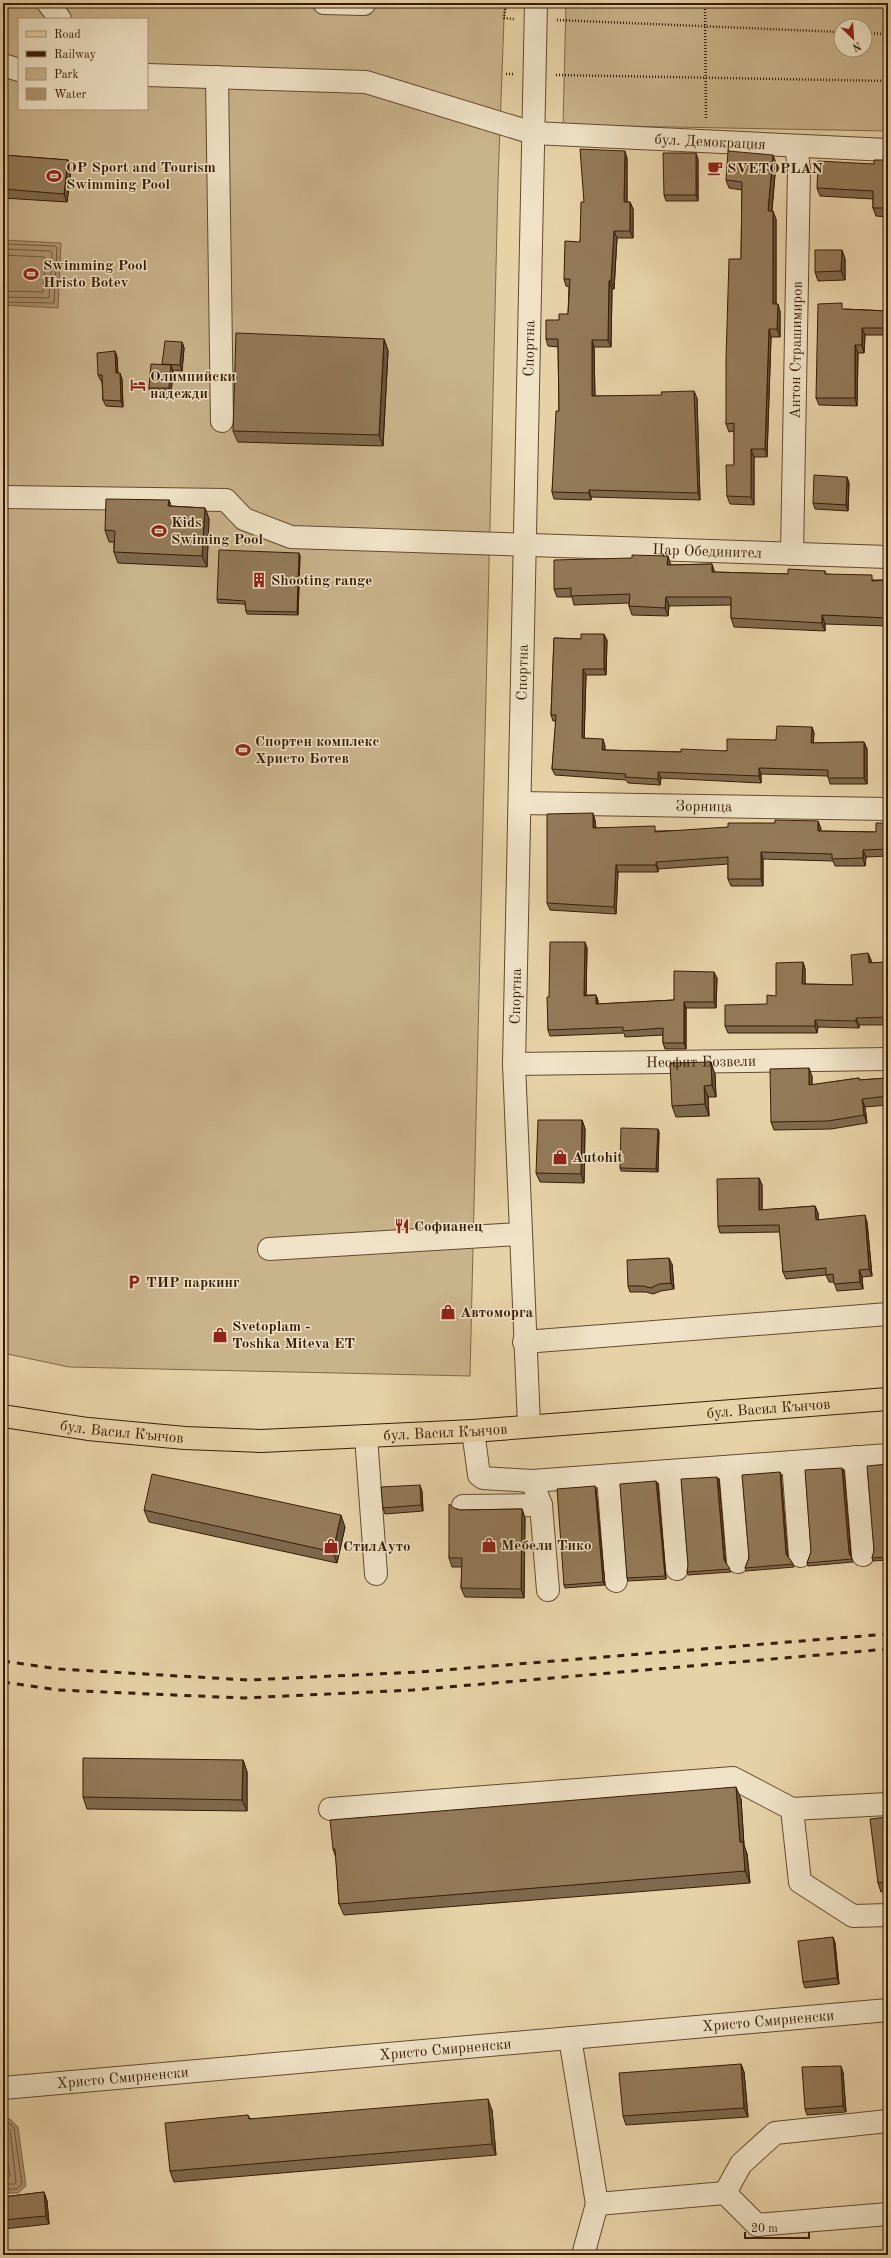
<svg xmlns="http://www.w3.org/2000/svg" width="891" height="2258" font-family="'Old Standard TT',serif">
  <style>
    .green { fill: #c9b38b; stroke: #806748; fill-rule: evenodd }
    .water { fill: #ac9470; stroke: #7e6445 }
    .lines { fill: none; stroke-linecap: round; stroke-linejoin: round }
    .shore { stroke: #72583a; stroke-width: 1 }
    .minor-casing { stroke: #64492e; stroke-width: 24 }
    .major-casing { stroke: #381b05; stroke-width: 24 }
    .path { stroke: #381b05; stroke-width: 2.5; stroke-dasharray: 1 2; stroke-linecap: butt }
    .minor { stroke: #efe2c6; stroke-width: 22 }
    .major { stroke: #e7d2a7; stroke-width: 22 }
    .rail { stroke: #381b05; stroke-width: 3; stroke-dasharray: 7 7; stroke-linecap: butt }
    .wall { fill: #7e694d; stroke: #381b05 }
    .shaded-wall { fill: #67553e; stroke: #381b05 }
    .building { fill: #937a59; stroke: #381b05 }
    .labels { text-anchor: middle; stroke-width: 3; stroke-linejoin: round; paint-order: stroke }
    .street-label { font-size: 15px; fill: #381b05; stroke: #efe2c6 }
    .poi-label { font-size: 15px; font-weight: bold; fill: #381b05; stroke: #efe2c6; text-anchor: start }
  </style>
  <rect width="100%" height="100%" fill="#e7d2a7"/>
  <filter id="stains"><feTurbulence type="fractalNoise" baseFrequency=".005" numOctaves="4"/><feColorMatrix values="0 0 0 0 .2 0 0 0 0 .09 0 0 0 0 .02 0 0 0 .5 -.17"/></filter>
  <radialGradient id="worn" r=".72"><stop offset=".6" stop-color="#630" stop-opacity="0"/><stop offset="1" stop-color="#630" stop-opacity=".3"/></radialGradient>
  <!-- green -->
  <path class="green" d="M3 3H506L504 18 498 183 470 1376 69 1367 3 1353ZM19 19H147V109H19Z
    M566 3H716L888 6V131L563 125ZM841 26H865V50H841Z"/>
  <!-- water -->
  <path class="water" d="M3 240 61 243 58 308 3 305Z
    M10 2119 18 2127 26 2186 18 2193H3V2120Z"/>
  <g class="lines">
    <!-- shore -->
    <path class="shore" d="M3 244 55 246 57 248 54 303 3 302
      M3 249 50 251 52 253 49 298 3 297
      M3 255 44 257 45 259 43 292 3 291
      M3 2123 11 2124 14 2128 22 2184 17 2189H3
      M3 2128 10 2130 16 2182 15 2184H3
      M3 2135 10 2176 3 2178"/>
    <!-- minor casing -->
    <g class="minor-casing">
      <g id="minor">
        <path d="M48 3 60 19"/>
        <path d="M324 3 364 4"/>
        <path d="M3 65 19 70"/>
        <path id="s1" d="M147 75 366 82 533 133 888 150"/>
        <path d="M217 77 222 421"/>
        <path id="s2" d="M3 497 226 500 244 519 291 537 888 557"/>
        <path id="s3" d="M792 554 799 169 796 146"/>
        <path id="s4" d="M520 803 888 809"/>
        <path id="s5" d="M514 1064 888 1059"/>
        <path d="M269 1249 520 1234"/>
        <path d="M524 1342 888 1314"/>
        <path id="s6" d="M529 1425 514 1064 536 3"/>
        <path d="M473 1431 479 1475 483 1478 532 1481 888 1455"/>
        <path d="M366 1436 376 1574"/>
        <path d="M855 1457 863 1555"/>
        <path d="M793 1462 800 1556"/>
        <path d="M730 1467 738 1562"/>
        <path d="M669 1471 677 1569"/>
        <path d="M608 1476 616 1581"/>
        <path d="M532 1481 541 1505 548 1590"/>
        <path d="M463 1506 541 1505"/>
        <path d="M888 1804 792 1809 800 1882 853 1916 888 1915"/>
        <path d="M330 1809 733 1778 792 1809"/>
        <path d="M570 2038 597 2204 583 2255"/>
        <path id="s7" d="M3 2088 888 2010"/>
        <path d="M725 2193 741 2164 775 2133 888 2121"/>
        <path d="M597 2204 725 2193 757 2225 888 2214"/>
      </g>
    </g>
    <!-- major casing -->
    <g class="major-casing">
      <g id="major">
        <path id="s8" d="M3 1416 88 1429 185 1438 261 1441 473 1431 888 1399"/>
      </g>
    </g>
    <!-- path -->
    <path class="path" d="M506 3 504 18 514 19
      M705 3 706 119
      M557 20 841 32
      M865 33 888 34
      M506 74H513
      M556 75 888 81"/>
    <!-- minor -->
    <use href="#minor" class="minor"/>
    <!-- major -->
    <use href="#major" class="major"/>
    <!-- rail -->
    <path class="rail" d="M3 1661 59 1669 248 1680 419 1672 888 1634
      M3 1682 58 1690 244 1698 413 1690 888 1649"/>
  </g>
  <!-- wall -->
  <path class="wall" d="M3 155 68 160 71 169 67 202 3 198Z
    M627 158V202H630L633 209V238H617L614 289H612L611 347H594L595 396 697 398 700 500 591 497V500L554 499 552 492 559 411 558 347 548 346 546 339 559 320 568 314 569 287 566 286 564 279 580 242 584 202Z
    M698 159V201H666L664 195Z
    M888 160V217L876 216 873 208V199L820 196 817 188 874 164Z
    M776 163 772 211 776 219V304L780 311V337H771L767 457H754V505L730 504 727 496 734 465V431L729 432 726 424 741 259 742 190 729 188 726 180Z
    M842 250 845 259V280L818 281 815 272Z
    M844 309 888 311V335H865L864 353H858L857 406 819 405 816 398Z
    M384 339 388 351 383 446 238 442 233 431Z
    M182 342 184 348 182 371 173 370 171 394H151L149 388 162 365V364Z
    M115 351 117 357 118 373 122 379 123 407 106 406 103 400 102 381H101L98 375Z
    M847 477 849 483 848 511 815 509 813 503Z
    M169 500 171 506 205 508 209 519 207 567 118 563 114 552V542H109L105 530Z
    M299 553 300 556 298 615 247 614 246 611 245 604 218 603 217 599Z
    M712 564 714 572 788 574 825 571 826 574 874 580H888V626L825 624V631L734 627 731 618V605L669 606 668 616 632 615 629 606V603L574 605 572 597H557L554 589 671 565Z
    M554 638 607 640 606 675H586L584 738 605 746V750L681 752 727 751 776 740 812 727 814 733 813 743 864 742 867 749V784H830L828 776 761 774V783L661 778 660 785 628 783 626 780 555 775 552 769 556 721H553L551 715Z
    M595 820 596 828 657 831 821 828 820 831 876 832 888 823V856L866 857 865 866H835L833 861 763 859V886H731L728 879V864L658 869V872H618L616 914 550 910 547 903Z
    M587 948 586 995H596L598 1001V1004L674 1000 717 978 716 1008H686V1049H665L663 1043V1035L625 1037 624 1033 550 1036 548 1030 549 997Z
    M868 953 871 960V963L888 962V1025H859V1028L818 1027 817 1033H728L725 1026 767 1004 776 996 803 962 805 969V984L853 985Z
    M715 1074 716 1097H708L709 1116 676 1117 672 1106Z
    M812 1076V1085L859 1078V1080L888 1078V1105L865 1107 867 1123 831 1129 774 1130 771 1122Z
    M582 1120 585 1129 584 1183 540 1182 536 1173Z
    M658 1129 659 1132 658 1172 621 1171 620 1168Z
    M759 1178 762 1185V1210L815 1206 818 1213V1220L867 1222 872 1276 862 1277 863 1289 837 1291 834 1282H829L826 1275 786 1279 783 1272 780 1232 720 1233 718 1226Z
    M672 1264 674 1289 661 1291 653 1294 646 1292H630L628 1286Z
    M888 1464V1560L873 1561 872 1558 874 1551Z
    M842 1468 844 1471 851 1556 853 1562 808 1566 807 1563 811 1552Z
    M781 1475 787 1555 793 1564 794 1567 746 1571 745 1568Z
    M717 1477 719 1480 725 1562 731 1572 688 1575 687 1572Z
    M658 1484 666 1579 628 1581 627 1578Z
    M595 1486 596 1489 605 1585 565 1588 564 1585Z
    M422 1491 423 1511 385 1514 383 1508Z
    M454 1508 460 1510 522 1509 525 1518 524 1598 465 1597 461 1588 462 1567H452L449 1558Z
    M144 1510 345 1527 337 1563 149 1522Z
    M243 1760 247 1772V1811L87 1809 83 1797Z
    M741 1799 744 1845 747 1854 750 1883 344 1915 339 1904 336 1858 333 1849Z
    M888 1817V1891L881 1892 878 1883Z
    M833 1937 835 1943 839 1984 805 1988 803 1982Z
    M741 2064 744 2072 748 2117 626 2125 623 2116Z
    M843 2072 846 2112 807 2115 805 2109Z
    M492 2110 496 2155 174 2182 170 2171 248 2115 250 2119Z
    M44 2192 47 2201 49 2224 3 2229V2197Z"/>
  <!-- shaded-wall -->
  <path class="shaded-wall" d="M625 151 627 158V209L624 202Z
    M696 153 698 159V201L696 195Z
    M773 155 776 163 771 219 768 211Z
    M68 160 71 169 67 202 64 194Z
    M630 202 633 209V238L630 231Z
    M773 211 776 219V312L773 304Z
    M614 231 617 238 614 289 611 281Z
    M842 250 845 259V280L841 271Z
    M609 281 612 289 611 347 608 340Z
    M778 304 780 311V337L777 329Z
    M862 328 865 335 864 353 862 345Z
    M769 329 771 337 767 457 765 449Z
    M384 339 388 351 383 446 379 435Z
    M592 340 594 347 595 403 592 396Z
    M182 342 184 348 182 371 180 365Z
    M855 345 858 353 857 406 855 398Z
    M115 351 117 357 118 380 116 373Z
    M171 365 173 371 171 394 169 388Z
    M120 373 122 379 123 407 121 401Z
    M694 391 697 398 700 500 698 493Z
    M751 449 754 457V505L751 497Z
    M847 477 849 483 848 511 846 505Z
    M589 490 591 497V500L589 493Z
    M169 500 173 512 168 506Z
    M205 508 209 519 207 567 202 556Z
    M299 553 300 556 298 615 297 612Z
    M668 556 671 565 670 574 667 565Z
    M712 564 715 573 712 572Z
    M666 597 669 606 668 616 665 608Z
    M822 615 825 624V631L822 623Z
    M604 634 607 640 606 675 604 669Z
    M583 669 586 675 584 744 582 738Z
    M812 727 814 733 813 749 811 743Z
    M603 739 605 746 604 756 602 750Z
    M864 742 867 749V784L864 778Z
    M759 768 761 774V783L759 776Z
    M658 772 661 778 660 785 658 779Z
    M593 813 595 820 596 835 593 828Z
    M818 821 821 828 820 838 818 831Z
    M863 850 866 857 865 866 863 858Z
    M761 852 763 859V886L761 879Z
    M656 862 658 869V872L656 865Z
    M616 865 618 872 616 914 614 907Z
    M585 942 587 948 586 1002 584 996Z
    M868 953 871 960 872 970 869 963Z
    M803 962 805 969V991L802 984Z
    M714 972 717 978 716 1008 714 1002Z
    M596 995 598 1001V1010L596 1004Z
    M684 1002 686 1008V1049L684 1043Z
    M856 1018 859 1025V1028L856 1021Z
    M815 1020 818 1027 817 1033 815 1026Z
    M711 1062 715 1074 716 1097 712 1085Z
    M809 1068 812 1076V1093L809 1085Z
    M704 1086 708 1097 709 1116 705 1104Z
    M862 1099 865 1107 867 1123 864 1115Z
    M582 1120 585 1129 584 1183 581 1174Z
    M658 1129 659 1132 658 1172 656 1169Z
    M759 1178 762 1185V1217L759 1210Z
    M815 1206 818 1213 819 1227 816 1220Z
    M865 1215 867 1222 872 1276 869 1269Z
    M669 1258 672 1264 674 1289 671 1283Z
    M859 1270 862 1277 863 1289 860 1282Z
    M842 1468 844 1471 851 1556 849 1553Z
    M780 1472 781 1475 788 1557 786 1554Z
    M717 1477 719 1480 726 1563 724 1560Z
    M656 1481 658 1484 666 1579 665 1576Z
    M420 1485 422 1491 423 1511 421 1505Z
    M595 1486 596 1489 605 1585 603 1582Z
    M522 1509 525 1518 524 1598 521 1589Z
    M341 1515 345 1527 337 1563 333 1552Z
    M243 1760 247 1772V1811L242 1800Z
    M736 1787 741 1799 744 1845 747 1854 750 1883 745 1871 740 1842Z
    M833 1937 835 1943 839 1984 837 1978Z
    M741 2064 744 2072 748 2117 744 2108Z
    M841 2066 843 2072 846 2112 843 2106Z
    M488 2099 492 2110 496 2155 492 2144Z
    M44 2192 47 2201 49 2224 46 2216Z"/>
  <!-- building -->
  <path class="building" d="M580 149 625 151 624 202H630V231H614L611 281H609L608 340H592V396L662 395 661 392 694 391 698 493 589 490V493L552 492 556 411H559L558 339H546V320H559V314H568L570 279H564L565 241 580 242 581 202H584Z
    M728 151 773 155 768 211H773V304H778L777 329H769L765 449H751V497L727 496 726 465H734V423L726 424V359L729 259H741L742 182 726 180Z
    M663 153H696V195H664Z
    M3 155 68 160 64 194 3 189Z
    M874 160H888V208H873V191L817 188 818 161 874 164Z
    M815 250H842L841 271 815 272Z
    M842 303V309L888 311V328H862V345H855V398H816L818 304Z
    M236 333 384 339 379 435 233 431Z
    M165 341 182 342 180 365 162 364Z
    M115 351 116 373H120L121 401 103 400 102 375H98L97 353Z
    M151 364 171 365 169 388H149Z
    M814 475 847 477 846 505 813 503Z
    M106 499 169 500 168 506 205 508 202 556 114 552 115 531 105 530Z
    M219 550 299 553 297 612 246 611 245 601 217 599Z
    M632 555 668 556 667 565 712 564V572L788 574V569L825 571V574L872 575V581L888 580V618L822 615V623L731 618V597H666L665 608 629 606 630 594 571 596V588L554 589V560L632 558Z
    M581 634H604V669H583L582 738 603 739 602 750 681 752V749L727 751V739L776 740 777 726 812 727 811 743 864 742V778H828V770L759 768V776L658 772V779L625 777 626 774 552 769 556 715H551L554 638 581 639Z
    M593 813V828L655 826V832L728 827V823H775V820L818 821V831L876 832V823H888V849L863 850V858L832 859V854L761 852V879H728V857L656 862V865H616L614 907 547 903V814Z
    M550 942H585L584 996 596 995V1004L674 1000V971L714 972V1002H684V1043H663V1028L623 1031V1027L548 1030 547 997H549Z
    M868 953 869 963 888 962V1017L856 1018V1021L815 1020V1026H725V1005L767 1004V995L776 996V963L803 962 802 984 853 985 851 955Z
    M711 1062 712 1085 704 1086 705 1104 672 1106 670 1063Z
    M809 1068V1085L859 1078V1080L888 1078V1096L862 1099 864 1115 828 1121 771 1122 770 1069Z
    M538 1120H582L581 1174 536 1173Z
    M621 1128 658 1129 656 1169 620 1168Z
    M759 1178V1210L815 1206 816 1220 865 1215 869 1269 859 1270 860 1282 834 1284 833 1274 826 1275V1268L783 1272 779 1225 718 1226 717 1179Z
    M669 1258 671 1283 659 1284 651 1288 643 1286H628L627 1260Z
    M888 1464V1557L872 1558 874 1551 867 1466Z
    M842 1468 849 1553 852 1559 807 1563 811 1552 805 1470Z
    M780 1472 786 1554 793 1564 745 1568 749 1558 742 1475Z
    M152 1474 341 1515 333 1552 144 1510Z
    M717 1477 724 1560 730 1569 687 1572 688 1565 681 1479Z
    M656 1481 665 1576 627 1578 620 1484Z
    M420 1485 421 1505 383 1508 381 1487Z
    M595 1486 603 1582 564 1585 557 1489Z
    M449 1504 454 1508 460 1510 522 1509 521 1589 461 1588 462 1558H449Z
    M83 1758 243 1760 242 1800 83 1797Z
    M736 1787 740 1842H743L745 1871 339 1904 335 1849H333L330 1820Z
    M888 1817V1882L878 1883 870 1819Z
    M833 1937 837 1978 803 1982 798 1941Z
    M741 2064 744 2108 623 2116 619 2073Z
    M841 2066 843 2106 805 2109 802 2067Z
    M488 2099 492 2144 170 2171 165 2123 248 2115 249 2119Z
    M44 2192 46 2216 3 2220V2197Z"/>
  <!-- icons -->
  <defs>
    <g id="cafe-bare" transform="scale(1.2)"><path d="M-5.5-4.5H6V0H3Q3 3.5 0 3.5H-2.5Q-5.5 3.5-5.5 0ZM3-3.2v2h1.7v-2ZM-6 4.5H4V6H-6Z" fill="#8f2418" stroke="#efe2c6" stroke-width="2.5" paint-order="stroke"/></g>
    <g id="stadium-bare" transform="scale(1.2)"><path d="M0-5a6.5 5 0 1 0 0 10a6.5 5 0 1 0 0-10ZM-3.5-1.8h7v3.6h-7Z" fill="#8f2418" stroke="#efe2c6" stroke-width="2.5" paint-order="stroke"/></g>
    <g id="hotel-bare" transform="scale(1.2)"><path d="M-6-4.5h1.5V1H6V5H4.5V3h-9V5H-6ZM-4 0a1.8 1.8 0 1 1 3.6 0ZM.5 0V-2.5h3Q6-2.5 6 0Z" fill="#8f2418" stroke="#efe2c6" stroke-width="2.5" paint-order="stroke"/></g>
    <g id="building-bare" transform="scale(1.2)"><path d="M-4-6H4V6H1V3H-1V6H-4ZM-2.5-4.3h1.7v1.8h-1.7ZM.8-4.3h1.7v1.8H.8ZM-2.5-1h1.7V.8h-1.7ZM.8-1h1.7V.8H.8Z" fill="#8f2418" stroke="#efe2c6" stroke-width="2.5" paint-order="stroke"/></g>
    <g id="shop-bare" transform="scale(1.2)"><path d="M-5-2.5h2.3a2.7 3.5 0 0 1 5.4 0H5L5.5 6h-11ZM-1.5-2.5h3a1.5 2.3 0 0 0-3 0Z" fill="#8f2418" stroke="#efe2c6" stroke-width="2.5" paint-order="stroke"/></g>
    <g id="restaurant-bare" transform="scale(1.2)"><path d="M-5-6h1v4h1v-4h1v4h1v-4h1v5L-1.5 .5V6h-2V.5L-5-1ZM5-6V6H3V1.5H1.5Q1.5-4 5-6Z" fill="#8f2418" stroke="#efe2c6" stroke-width="2.5" paint-order="stroke"/></g>
    <g id="parking-bare" transform="scale(1.2)"><path d="M-3.5-5.5H1a3.5 3.5 0 0 1 0 7H-1V5.5H-3.5ZM-1-3.4V-.6H.8a1.4 1.4 0 0 0 0-2.8Z" fill="#8f2418" stroke="#efe2c6" stroke-width="2.5" paint-order="stroke"/></g>
  </defs>
  <g fill-rule="evenodd">
    <use href="#cafe-bare" x="715" y="168"/>
    <use href="#stadium-bare" x="54" y="176"/>
    <use href="#stadium-bare" x="31" y="274"/>
    <use href="#hotel-bare" x="138" y="385"/>
    <use href="#stadium-bare" x="159" y="531"/>
    <use href="#building-bare" x="259" y="580"/>
    <use href="#stadium-bare" x="243" y="750"/>
    <use href="#shop-bare" x="560" y="1157"/>
    <use href="#restaurant-bare" x="402" y="1226"/>
    <use href="#parking-bare" x="134" y="1282"/>
    <use href="#shop-bare" x="448" y="1312"/>
    <use href="#shop-bare" x="220" y="1335"/>
    <use href="#shop-bare" x="489" y="1545"/>
    <use href="#shop-bare" x="331" y="1546"/>
  </g>
  <g class="labels">
    <!-- street labels -->
    <g class="street-label">
      <text dy="5" stroke="none"><textPath href="#s1" startOffset="571">бул. Демокрация</textPath></text>
      <text dy="5" stroke="none"><textPath href="#s6" startOffset="1077">Спортна</textPath></text>
      <text dy="5" stroke="none"><textPath href="#s3" startOffset="204">Антон Страшимиров</textPath></text>
      <text dy="5" stroke="none"><textPath href="#s2" startOffset="716">Цар Обединител</textPath></text>
      <text dy="5" stroke="none"><textPath href="#s6" startOffset="753">Спортна</textPath></text>
      <text dy="5" stroke="none"><textPath href="#s4" startOffset="184">Зорница</textPath></text>
      <text dy="5" stroke="none"><textPath href="#s6" startOffset="429">Спортна</textPath></text>
      <text dy="5" stroke="none"><textPath href="#s5" startOffset="187">Неофит Бозвели</textPath></text>
      <text dy="5" stroke="none"><textPath href="#s8" startOffset="768">бул. Васил Кънчов</textPath></text>
      <text dy="5" stroke="none"><textPath href="#s8" startOffset="120">бул. Васил Кънчов</textPath></text>
      <text dy="5" stroke="none"><textPath href="#s8" startOffset="444">бул. Васил Кънчов</textPath></text>
      <text dy="5" stroke="none"><textPath href="#s7" startOffset="768">Христо Смирненски</textPath></text>
      <text dy="5" stroke="none"><textPath href="#s7" startOffset="444">Христо Смирненски</textPath></text>
      <text dy="5" stroke="none"><textPath href="#s7" startOffset="120">Христо Смирненски</textPath></text>
    </g>
    <!-- poi labels -->
    <g class="poi-label">
      <text x="66" y="172">OP Sport and Tourism<tspan x="66" dy="17">Swimming Pool</tspan></text>
      <text x="727" y="173">SVETOPLAN</text>
      <text x="43" y="270">Swimming Pool<tspan x="43" dy="17">Hristo Botev</tspan></text>
      <text x="150" y="381">Олимпийски<tspan x="150" dy="17">надежди</tspan></text>
      <text x="171" y="527">Kids<tspan x="171" dy="17">Swiming Pool</tspan></text>
      <text x="271" y="585">Shooting range</text>
      <text x="255" y="746">Спортен комплекс<tspan x="255" dy="17">Христо Ботев</tspan></text>
      <text x="572" y="1162">Autohit</text>
      <text x="414" y="1231">Софианец</text>
      <text x="146" y="1287">ТИР паркинг</text>
      <text x="460" y="1317">Автоморга</text>
      <text x="232" y="1331">Svetoplam -<tspan x="232" dy="17">Toshka Miteva ET</tspan></text>
      <text x="501" y="1550">Мебели Тико</text>
      <text x="343" y="1551">СтилАуто</text>
    </g>
  </g>
  <!-- margin -->
  <rect width="891" height="2258" fill="none" stroke="#e7d2a7" stroke-width="16"/>
  <rect x="4" y="4" width="883" height="2250" fill="none" stroke="#381b05" stroke-width="2"/>
  <rect x="8" y="8" width="875" height="2242" fill="none" stroke="#381b05"/>
  <!-- legend -->
  <rect x="18" y="18" width="130" height="92" fill="#efe2c6" stroke="#a69279"/>
  <rect x="26" y="31" width="20" height="6" fill="#e7d2a7" stroke="#a69279"/>
  <text x="54" y="38" font-size="12" fill="#381b05">Road</text>
  <rect x="26" y="51" width="20" height="6" fill="#381b05" stroke="#a69279"/>
  <text x="54" y="58" font-size="12" fill="#381b05">Railway</text>
  <rect x="26" y="68" width="20" height="12" fill="#c9b38b" stroke="#a69279"/>
  <text x="54" y="78" font-size="12" fill="#381b05">Park</text>
  <rect x="26" y="88" width="20" height="12" fill="#ac9470" stroke="#a69279"/>
  <text x="54" y="98" font-size="12" fill="#381b05">Water</text>
  <!-- north arrow -->
  <g transform="translate(853 38) rotate(155)"><circle r="19" fill="#efe2c6" stroke="#a69279"/>
  <path d="M0-3L7 15L0 10L-7 15Z" fill="#8f2418"/>
  <text y="-6" font-size="11" font-weight="bold" text-anchor="middle" fill="#381b05">N</text>
  </g>
  <!-- scale -->
  <path d="M745 2232v6h64v-6" fill="none" stroke="#381b05" stroke-width="2"/>
  <text x="751" y="2232" font-size="12" fill="#381b05" stroke="#efe2c6" stroke-width="3" paint-order="stroke">20 m</text>
  <rect width="100%" height="100%" filter="url(#stains)"/>
  <rect width="100%" height="100%" fill="url(#worn)"/>
</svg>
